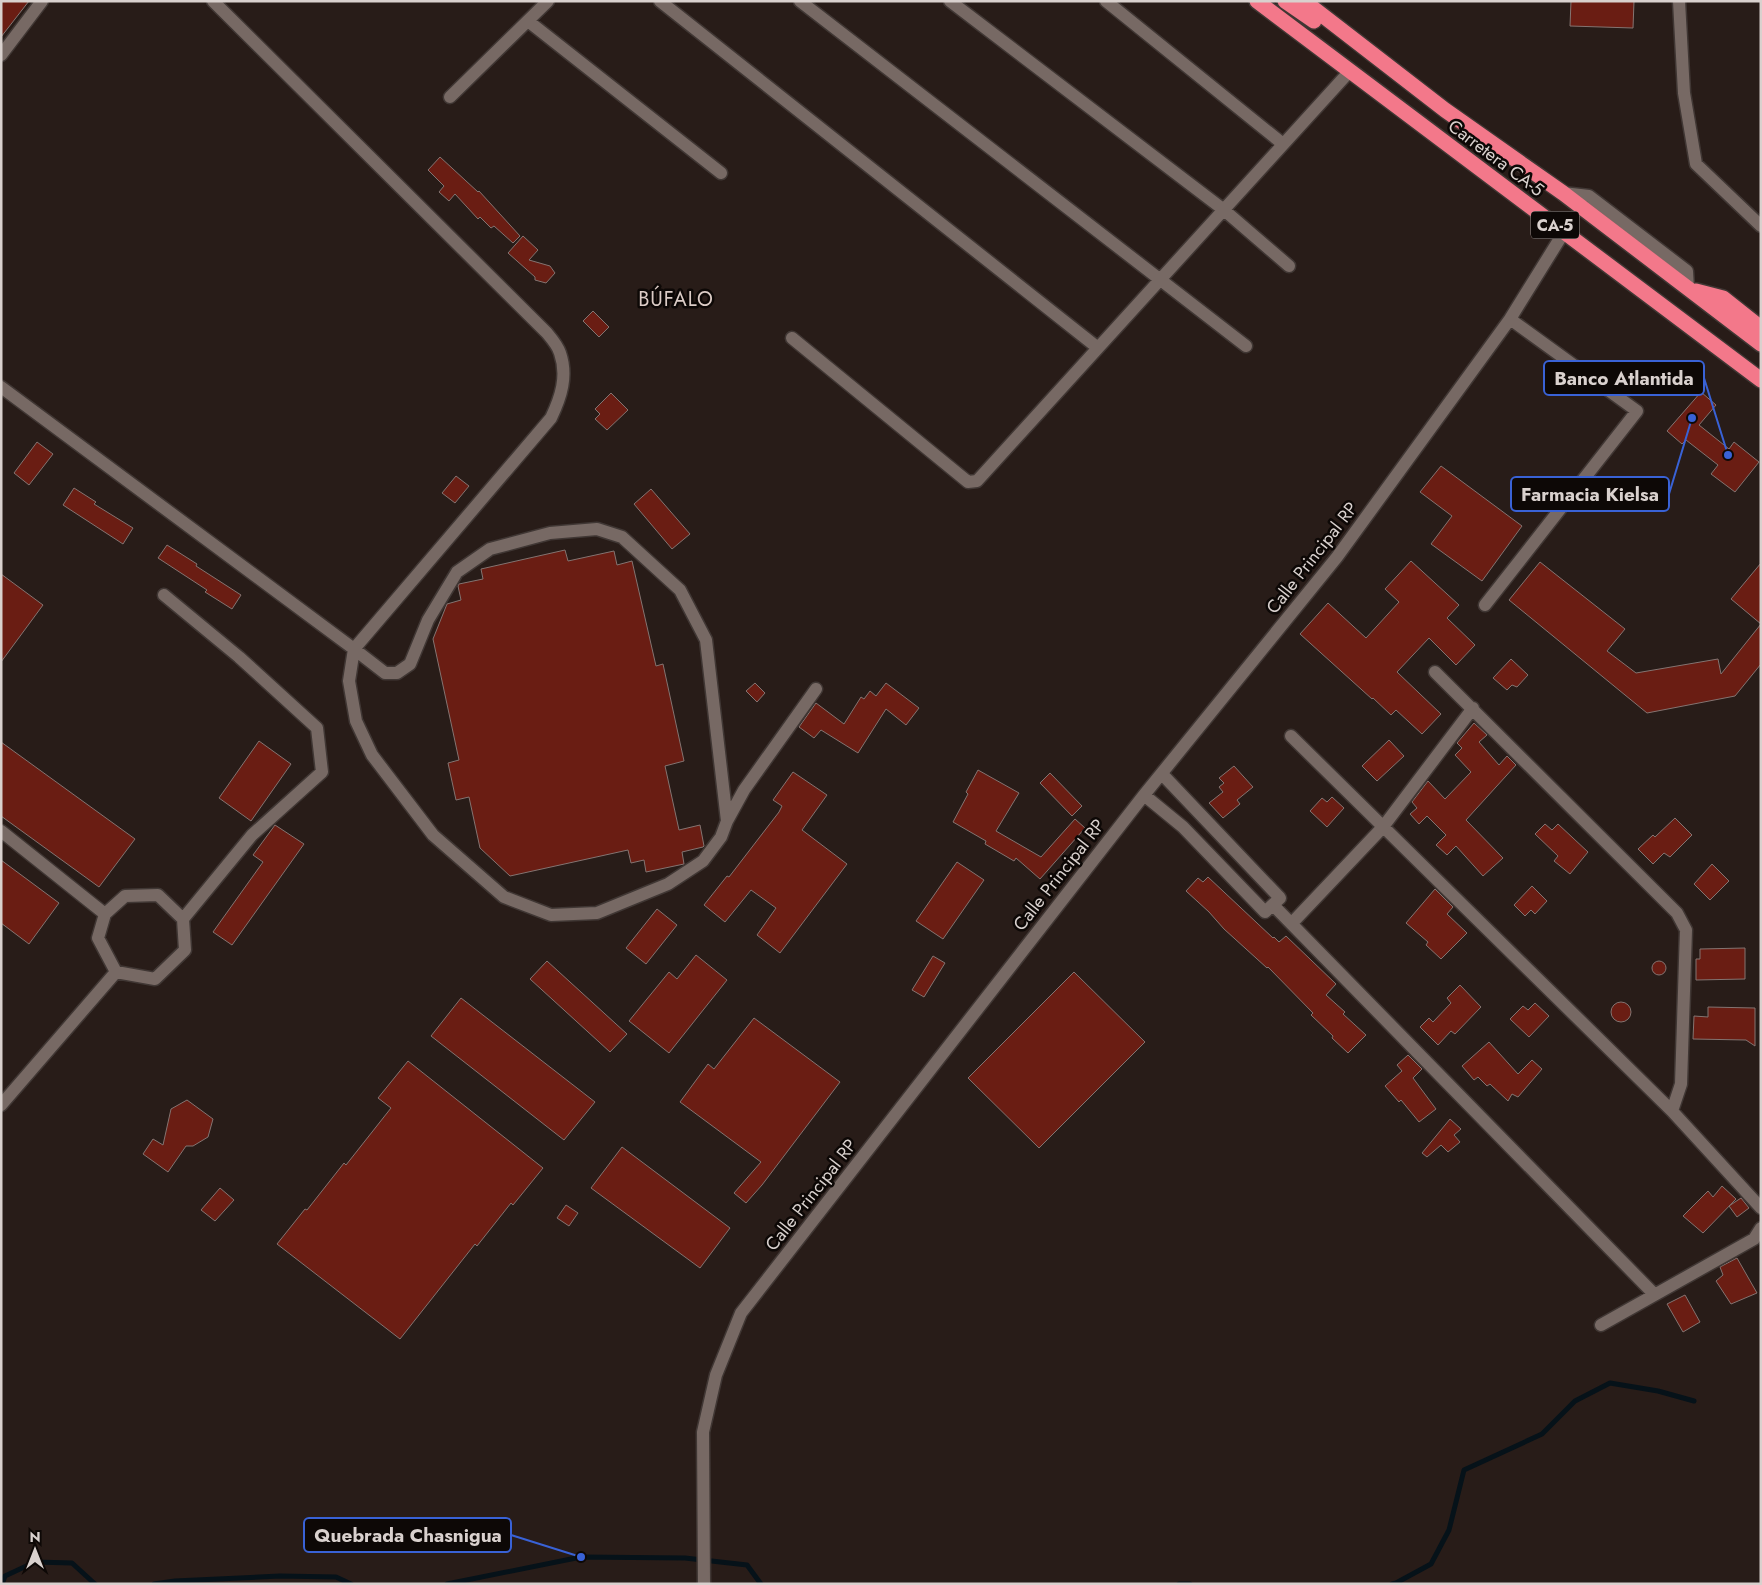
<svg xmlns="http://www.w3.org/2000/svg" width="1762" height="1585" font-family="Jost,sans-serif">
  <style>
    .lines { fill: none; stroke-linecap: round; stroke-linejoin: round }
    .stream { stroke: #061219; stroke-width: 5 }
    .building { fill: #6a1d13; stroke: #847471 }
    .minor-casing { stroke: #403734; stroke-width: 15 }
    .highway-casing { stroke: #403734; stroke-width: 18 }
    .minor { stroke: #776964; stroke-width: 12 }
    .highway { stroke: #f3788a; stroke-width: 15 }
    .labels { text-anchor: middle; stroke-width: 5; stroke-linejoin: round; paint-order: stroke }
    .shield { fill: #0d0806; stroke: #9c9592; stroke-width: 1 }
    .shield-label { font-size: 16px; font-weight: bold; fill: #d9d1ce }
    .street-label { font-size: 18px; fill: #d9d1ce; stroke: #0d0806 }
    .quarter-label { font-size: 20px; letter-spacing: 1px; fill: #dcccc6; stroke: #0d0806 }
    .leader { fill: none; stroke: #3962d6; stroke-width: 2 }
    .callout-dot { fill: #3962d6; stroke: #0d0806; stroke-width: 2 }
    .callout { fill: #0d0806; stroke: #3962d6; stroke-width: 2 }
    .callout-label { font-size: 19px; text-anchor: middle; font-weight: bold; fill: #d9d1ce }
  </style>
  <rect width="100%" height="100%" fill="#281c18"/>
  <g class="lines">
    <!-- stream -->
    <path class="stream" d="M2 1584 5 1576 35 1562 72 1563 95 1584
      M154 1584 175 1581 280 1576 336 1577 351 1584
      M447 1584 581 1557 685 1558 747 1565 761 1584
      M1179 1584H1190
      M1392 1584 1396 1583 1431 1564 1449 1530 1464 1470 1542 1434 1575 1401 1610 1383 1658 1391 1694 1401"/>
  </g>
  <!-- building -->
  <path class="building" d="M1 1H29L1 37Z
    M1571 1H1634L1633 28 1570 26Z
    M440 157 478 192 479 191 520 236 513 243 494 226 491 228 480 217 478 219 455 194 449 201 439 192 444 186 428 170Z
    M523 236 538 250 529 260 550 266 555 273 546 283 535 280V277L508 253Z
    M593 311 609 327 599 337 583 321Z
    M1701 392 1716 405 1699 425 1729 449 1734 442 1759 462 1735 492 1711 474 1718 465 1686 440 1682 444 1667 431Z
    M611 393 628 410 607 430 595 419 600 414 595 409Z
    M37 442 53 454 29 485 14 473Z
    M1441 466 1522 526 1482 581 1431 544 1452 516 1420 492Z
    M456 476 469 486 455 503 442 493Z
    M74 488 96 502 94 504 133 528 123 544 63 505Z
    M651 489 690 534 672 549 634 504Z
    M167 545 197 564 196 566 241 595 232 609 205 592 207 590 158 558Z
    M565 550 568 561 614 551 617 565 632 561 656 666 663 664 684 761 665 766 679 830 700 825 704 846 703 847 682 852 684 864 646 872 644 860 631 863 628 850 510 876 480 848 469 797 456 800 448 763 459 760 433 639 447 604 461 600 458 586 459 584 483 579 481 569Z
    M1411 561 1459 605 1447 618 1475 645 1456 665 1429 638 1397 672 1441 714 1422 734 1396 710 1391 715 1373 698 1372 699 1300 634 1328 603 1366 638 1399 602 1385 589Z
    M1540 562 1625 629 1607 651 1636 673 1718 659 1721 674 1761 624V664L1735 696 1647 713 1509 600Z
    M1761 563V624L1731 599Z
    M1 574 43 605 1 662Z
    M1511 659 1528 675 1517 687 1512 685 1507 690 1493 678Z
    M755 683 765 693 757 702 746 691Z
    M886 683 919 708 906 725 886 709 858 753 821 730 814 738 799 727 816 703 844 724 861 697 864 699 870 691 876 696Z
    M1474 723 1487 735 1479 742 1499 765 1507 756 1516 765 1466 820 1503 858 1483 876 1456 846 1447 855 1436 845 1446 835 1427 816 1419 824 1410 814 1417 808 1412 802 1428 781 1445 799 1471 772 1455 755 1462 748 1457 743Z
    M1389 740 1404 756 1377 781 1362 766Z
    M259 741 291 764 251 821 219 798Z
    M1 742 135 839 99 887 1 816Z
    M1234 766 1253 787 1237 800 1240 804 1223 818 1209 803 1223 792 1219 787 1224 783 1219 778Z
    M978 770 1019 793 996 831 1041 857 1075 819 1085 828 1040 879 1016 858 1014 861 985 844 986 841 953 822 968 794 966 792Z
    M793 772 827 795 802 830 847 864 780 953 757 935 776 908 751 890 725 922 704 905 727 876 729 877 779 812 782 806 773 800Z
    M1050 773 1082 806 1072 816 1040 783Z
    M1332 797 1344 808 1327 827 1310 811 1322 798 1327 802Z
    M1675 818 1692 835 1670 857 1664 853 1653 864 1638 849 1653 835 1655 837Z
    M1545 824 1552 830 1558 824 1588 852 1570 874 1554 861 1558 856 1535 834Z
    M275 825 304 844 232 945 213 932 263 862 253 855Z
    M1 860 59 903 29 944 1 923Z
    M957 862 984 880 943 939 916 921Z
    M1712 864 1729 881 1710 900 1694 884Z
    M1208 877 1273 938 1274 937 1279 942 1286 936 1336 984 1326 995 1345 1012 1343 1014 1366 1035 1348 1053 1332 1038 1333 1036 1311 1015 1313 1013 1268 967 1267 968 1224 929 1209 912 1186 891 1198 878 1203 882Z
    M1532 886 1547 901 1535 914 1531 910 1525 916 1514 905Z
    M1435 889 1453 907 1447 914 1467 933 1441 959 1426 945 1428 942 1406 923Z
    M657 909 677 925 646 964 626 948Z
    M1745 948V979L1696 980V959H1700V949Z
    M696 955 727 980 669 1053 629 1021 669 972 677 979Z
    M933 956 945 963 924 997 912 990Z
    M1652 968a7 7 0 1 1 14 0a7 7 0 1 1-14 0Z
    M547 961 627 1034 610 1052 530 979Z
    M1074 972 1145 1042 1039 1148 968 1078Z
    M1460 985 1481 1007 1455 1034 1451 1031 1438 1045 1420 1027 1429 1018 1433 1022 1451 1003 1447 998Z
    M461 998 595 1102 564 1140 431 1036Z
    M1611 1012a10 10 0 1 1 20 0a10 10 0 1 1-20 0Z
    M1535 1003 1549 1016 1529 1037 1510 1019 1523 1006 1528 1010Z
    M1708 1007 1755 1008V1046L1746 1040 1693 1039 1694 1016 1708 1017Z
    M754 1018 840 1082 762 1185 746 1203 734 1193 761 1162 680 1102 708 1064 714 1069Z
    M1489 1042 1518 1074 1532 1060 1542 1069 1518 1097 1512 1094 1508 1101 1490 1084 1487 1086 1478 1077 1474 1080 1462 1066Z
    M1408 1055 1422 1069 1413 1078 1436 1109 1419 1122 1401 1100 1399 1102 1385 1086 1402 1071 1397 1065Z
    M408 1061 543 1168 513 1205 511 1203 477 1246 475 1244 400 1339 277 1244 305 1209 307 1210 344 1163 346 1165 391 1108 378 1098Z
    M187 1100 213 1119 208 1137 193 1146H186L168 1172 143 1154 153 1139 163 1145 171 1109Z
    M1450 1119 1461 1129 1454 1135 1460 1142 1448 1152 1441 1145 1427 1157 1422 1153Z
    M622 1147 730 1228 700 1268 591 1188Z
    M1722 1186 1736 1199 1703 1233 1683 1216 1708 1191 1713 1197Z
    M220 1188 234 1200 215 1221 201 1210Z
    M1741 1198 1749 1208 1737 1217 1729 1206Z
    M566 1205 578 1213 569 1226 557 1218Z
    M1737 1258 1757 1293 1731 1304 1716 1281 1723 1275 1720 1267Z
    M1685 1295 1700 1322 1683 1332 1667 1304Z"/>
  <g class="lines">
    <!-- minor casing -->
    <g class="minor-casing">
      <path id="minor" d="M660 1 1098 348
        M800 1 1246 346
        M950 1 1224 210 1289 266
        M1106 1 1283 144
        M1679 1 1684 93 1696 164 1761 226
        M528 21 721 173
        M1 55 42 1
        M450 97 548 1
        M1563 193 1589 196 1687 271 1688 289
        M792 338 968 482 977 481 1349 72
        M1 387 354 649 551 418C561 397 568 376 560 353 558 346 552 339 547 333L213 1
        M164 595 239 657 317 728 322 772 252 835 183 919
        M1485 605 1637 411 1510 319
        M1435 672 1677 913 1686 930 1681 1084 1672 1111
        M1291 736 1672 1111 1761 1208
        M1144 795 1183 827 1265 912 1280 898 1162 774
        M727 821 706 640 680 590 622 537 597 529 550 533 490 549 457 572 428 620 410 664 397 673H385L354 649 349 681 356 721 372 755 433 835 504 897 551 915 597 913 668 884 703 861 721 837 727 821 744 790 816 689
        M1 831 105 914
        M158 895 183 919 185 950 155 979 116 972 98 938 105 914 125 896Z
        M1273 905 1654 1294
        M1292 923 1383 827 1473 708
        M1 1105 116 972
        M1601 1325 1754 1239 1761 1228
        M704 1584 703 1432 716 1375 741 1313 1144 795 1337 557 1510 319 1564 232"/>
    </g>
    <!-- highway casing -->
    <g class="highway-casing">
      <path id="highway" d="M1257 1 1761 380
        M1285 1 1314 21
        M1304 1 1445 110 1563 193 1761 344
        M1696 291 1723 298 1761 328"/>
    </g>
    <!-- minor -->
    <use href="#minor" class="minor"/>
    <!-- highway -->
    <use href="#highway" class="highway"/>
  </g>
  <g class="labels">
    <!-- shield labels -->
    <rect class="shield" x="1531" y="211.5" width="48" height="27" rx="4"/>
    <g class="shield-label">
      <text x="1555" y="231">CA-5</text>
    </g>
    <!-- street labels -->
    <g class="street-label">
      <text transform="translate(1496 158) rotate(37)" y="6">Carretera CA-5</text>
      <text transform="translate(1312 558) rotate(-52)" y="6">Calle Principal RP</text>
      <text transform="translate(1059 875) rotate(-52)" y="6">Calle Principal RP</text>
      <text transform="translate(811 1195) rotate(-52)" y="6">Calle Principal RP</text>
    </g>
    <!-- quarter labels -->
    <g class="quarter-label">
      <text x="676" y="306">BÚFALO</text>
    </g>
  </g>
  <!-- callouts -->
  <path class="leader" d="M1728 455L1704 378M1692 418L1669 494M581 1557L511 1535"/>
  <g class="callout-dot">
    <circle cx="1728" cy="455" r="5"/>
    <circle cx="1692" cy="418" r="5"/>
    <circle cx="581" cy="1557" r="5"/>
  </g>
  <g class="callout">
    <rect x="1544" y="361" width="160" height="34" rx="5"/>
    <rect x="1511" y="477" width="158" height="34" rx="5"/>
    <rect x="304" y="1518" width="207" height="34" rx="5"/>
  </g>
  <g class="callout-label">
    <text x="1624" y="385">Banco Atlantida</text>
    <text x="1590" y="501">Farmacia Kielsa</text>
    <text x="408" y="1542">Quebrada Chasnigua</text>
  </g>
  <!-- border -->
  <rect width="1762" height="1585" fill="none" stroke="#d9d1ce" stroke-width="5"/>
  <!-- north arrow -->
  <g transform="translate(35 1550)" stroke="#0d0806" stroke-width="4" paint-order="stroke">
  <path d="M0-4L9 19L0 12L-9 19Z" fill="#d9d1ce"/>
  <text y="-8" font-size="14" font-weight="bold" text-anchor="middle" fill="#d9d1ce">N</text>
  </g>
</svg>
